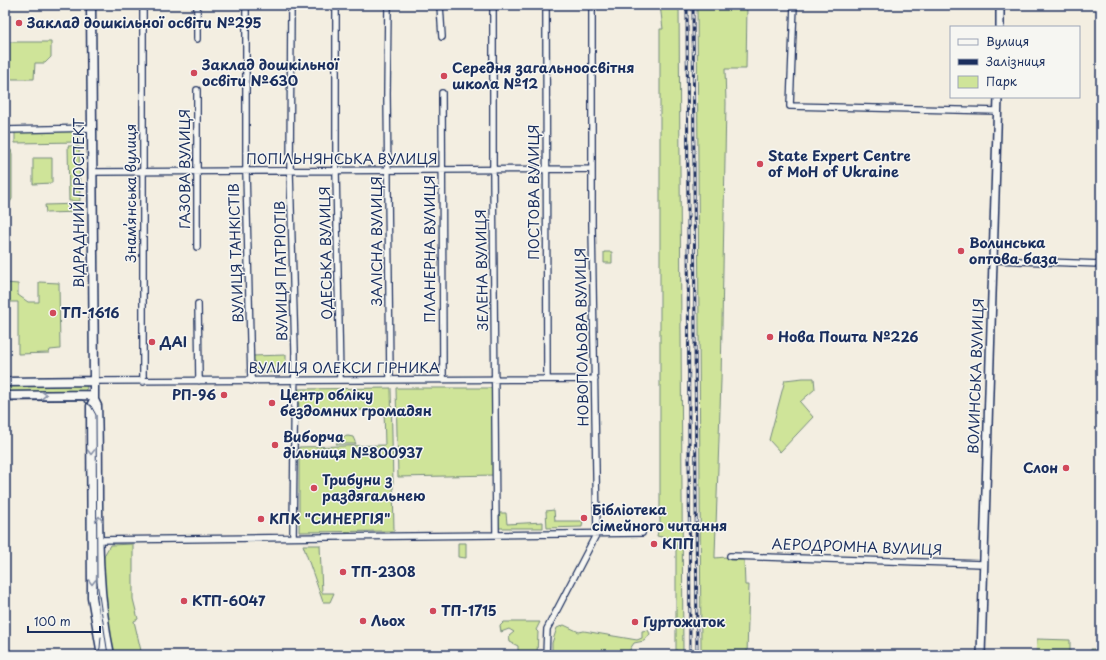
<svg xmlns="http://www.w3.org/2000/svg" width="1106" height="660" font-family="'Playpen Sans',sans-serif">
  <style>
    .green { fill: #cfe499; stroke: #758a7c }
    .lines { fill: none; stroke-linecap: round; stroke-linejoin: round }
    .minor-casing { stroke: #1b2f5e; stroke-width: 8 }
    .tertiary-casing { stroke: #1b2f5e; stroke-width: 10 }
    .secondary-casing { stroke: #1b2f5e; stroke-width: 11 }
    .minor { stroke: #f6f6f2; stroke-width: 5.5 }
    .tertiary { stroke: #f6f6f2; stroke-width: 7 }
    .secondary { stroke: #f6f6f2; stroke-width: 8 }
    .tram { stroke: #1b2f5e; stroke-width: 1 }
    .rail-casing { stroke: #1b2f5e; stroke-width: 3 }
    .rail { stroke: #f6f6f2; stroke-width: 1.5; stroke-dasharray: 4.5; stroke-linecap: butt }
    .oneway { stroke: #8892a8 }
    .poi-dot { fill: #d1495b; stroke: #f6f6f2; stroke-width: 1.5 }
    .labels { text-anchor: middle; stroke-width: 3; stroke-linejoin: round; paint-order: stroke }
    .poi-label { font-size: 14px; font-weight: bold; fill: #1b2f5e; stroke: #f6f6f2; text-anchor: start }
    .street-label { font-size: 14px; fill: #1b2f5e; stroke: #f6f6f2 }
  </style>
  <rect width="100%" height="100%" fill="#f3eee1"/>
  <filter id="ink" filterUnits="userSpaceOnUse"><feTurbulence type="fractalNoise" baseFrequency=".025" numOctaves="2"/><feDisplacementMap in="SourceGraphic" scale="8" xChannelSelector="R" yChannelSelector="G"/><feConvolveMatrix kernelMatrix="1 2 1 2 8 2 1 2 1" color-interpolation-filters="sRGB"/></filter>
  <g filter="url(#ink)">
    <!-- green -->
    <path class="green" d="M660 5H679L683 655H676V545L672 539 657 536 660 523V29H663Z
      M697 5H747L746 69H725L726 103 721 380 715 555V558L726 557 730 560H744L745 585H749L747 655H701Z
      M5 42H51V57L45 63H35L34 79H5Z
      M79 130V142L15 143V131Z
      M5 144 11 150 12 154V199L5 210 8 200 5 199V154H8Z
      M68 146H79L80 201H69Z
      M33 158H52V183L33 184Z
      M80 204V212L46 213 45 205Z
      M604 252H612V263H604Z
      M5 279 6 283 18 284V295L28 302H39V282L59 283 60 349 50 350 49 353 18 354V302H5Z
      M286 355V372L252 373V356Z
      M803 378H814L815 389 800 402 813 417 780 452 769 440 785 380Z
      M5 384 86 385 87 388 84 392 5 393Z
      M391 388 394 531 299 532V447L385 445 384 410H299L298 389Z
      M396 388H493L495 475 398 477Z
      M348 436 353 437 356 444H336L341 437Z
      M554 510 555 521H583L582 527 547 528 546 511Z
      M498 513H506L507 524 543 522V528H498Z
      M458 543H466V558L458 557Z
      M133 544V599L138 619 134 621 142 655H114C108 632 98 581 103 559 104 555 108 549 110 545Z
      M303 545H320L322 593H334L330 602H323Z
      M504 622H540L536 630 538 632 537 655H522L518 650V646L510 642 509 636 514 632 509 629 501 632 500 626Z
      M564 625 579 632 584 631 637 640 642 638V631L648 630 650 634 644 641 634 643 630 649 631 655H552V643L557 628Z
      M1037 639 1070 640V655H1036Z
      M1091 649H1101V655H1091Z"/>
    <g class="lines">
      <!-- minor casing -->
      <g class="minor-casing">
        <path id="minor" d="M143 5V382
          M246 5V171L251 381
          M291 5 290 172 295 351 293 537
          M336 5V171L340 380
          M388 5 387 94 390 380
          M440 5 442 37
          M493 5V171L496 535
          M546 5 547 379
          M794 5 790 106 998 111
          M197 39V5
          M197 90V247
          M442 93 443 380
          M5 130 92 128
          M92 172 592 169
          M993 260 1101 264
          M198 304 199 381
          M94 381 595 379
          M96 540 642 533
          M730 556 983 564
          M546 655 547 629 597 533 592 225V5"/>
      </g>
      <!-- tertiary casing -->
      <g class="tertiary-casing">
        <path id="tertiary" d="M1000 27V5
          M981 655 998 97"/>
      </g>
      <!-- secondary casing -->
      <g class="secondary-casing">
        <path id="secondary" d="M91 5 94 381V400L97 406C100 486 93 576 110 655
          M5 382 94 381
          M5 396 94 395
          M94 400 91 406 92 597 102 655"/>
      </g>
      <!-- minor -->
      <use href="#minor" class="minor"/>
      <!-- tertiary -->
      <use href="#tertiary" class="tertiary"/>
      <!-- secondary -->
      <use href="#secondary" class="secondary"/>
      <!-- tram -->
      <path class="tram" d="M5 400H82L91 406 96 415 97 582 108 655
        M97 655 100 648 101 637"/>
      <!-- rail casing -->
      <g class="rail-casing">
        <path id="rail" d="M687 5 690 655
          M693 5 697 655"/>
      </g>
      <!-- rail -->
      <use href="#rail" class="rail"/>
    </g>
    <!-- one-way arrows -->
    <defs><path id="oneway-chevron" d="M-2-3.5L2.5 0L-2 3.5" fill="none" stroke-width="1.6" stroke-linecap="round" stroke-linejoin="round"/></defs>
    <g class="oneway">
      <use href="#oneway-chevron" transform="translate(44 395) rotate(-1)"/>
      <use href="#oneway-chevron" transform="translate(91 452) rotate(90)"/>
      <use href="#oneway-chevron" transform="translate(99 519) rotate(-91)"/>
      <use href="#oneway-chevron" transform="translate(92 582) rotate(90)"/>
    </g>
  </g>
  <!-- markers -->
  <g class="poi-dot">
    <circle cx="19" cy="23" r="4"/>
    <circle cx="194" cy="73" r="4"/>
    <circle cx="444" cy="76" r="4"/>
    <circle cx="760" cy="164" r="4"/>
    <circle cx="961" cy="251" r="4"/>
    <circle cx="53" cy="313" r="4"/>
    <circle cx="770" cy="337" r="4"/>
    <circle cx="152" cy="342" r="4"/>
    <circle cx="224" cy="395" r="4"/>
    <circle cx="272" cy="403" r="4"/>
    <circle cx="275" cy="445" r="4"/>
    <circle cx="1066" cy="468" r="4"/>
    <circle cx="314" cy="488" r="4"/>
    <circle cx="584" cy="518" r="4"/>
    <circle cx="261" cy="519" r="4"/>
    <circle cx="654" cy="544" r="4"/>
    <circle cx="343" cy="572" r="4"/>
    <circle cx="184" cy="601" r="4"/>
    <circle cx="433" cy="611" r="4"/>
    <circle cx="363" cy="621" r="4"/>
    <circle cx="635" cy="622" r="4"/>
  </g>
  <g class="labels">
    <!-- poi labels -->
    <g class="poi-label">
      <text x="27" y="28">Заклад дошкільної освіти №295</text>
      <text x="202" y="70">Заклад дошкільної<tspan x="202" dy="16">освіти №630</tspan></text>
      <text x="452" y="73">Середня загальноосвітня<tspan x="452" dy="16">школа №12</tspan></text>
      <text x="768" y="161">State Expert Centre<tspan x="768" dy="16">of MoH of Ukraine</tspan></text>
      <text x="969" y="248">Волинська<tspan x="969" dy="16">оптова база</tspan></text>
      <text x="61" y="318">ТП-1616</text>
      <text x="778" y="342">Нова Пошта №226</text>
      <text x="160" y="347">ДАІ</text>
      <text x="216" y="400" text-anchor="end">РП-96</text>
      <text x="280" y="400">Центр обліку<tspan x="280" dy="16">бездомних громадян</tspan></text>
      <text x="283" y="442">Виборча<tspan x="283" dy="16">дільниця №800937</tspan></text>
      <text x="1058" y="473" text-anchor="end">Слон</text>
      <text x="322" y="485">Трибуни з<tspan x="322" dy="16">раздягальнею</tspan></text>
      <text x="592" y="515">Бібліотека<tspan x="592" dy="16">сімейного читання</tspan></text>
      <text x="269" y="524">КПК "СИНЕРГІЯ"</text>
      <text x="662" y="549">КПП</text>
      <text x="351" y="577">ТП-2308</text>
      <text x="192" y="606">КТП-6047</text>
      <text x="441" y="616">ТП-1715</text>
      <text x="371" y="626">Льох</text>
      <text x="643" y="627">Гуртожиток</text>
    </g>
    <!-- street labels -->
    <g class="street-label">
      <text x="342" y="164">ПОПІЛЬНЯНСЬКА ВУЛИЦЯ</text>
      <text transform="translate(185 169) rotate(-90)" y="5">ГАЗОВА ВУЛИЦЯ</text>
      <text transform="translate(534 192) rotate(-90)" y="5">ПОСТОВА ВУЛИЦЯ</text>
      <text transform="translate(131 193) rotate(-90)" y="5">Знамʼянська вулиця</text>
      <text transform="translate(79 203) rotate(-90)" y="5">ВІДРАДНИЙ ПРОСПЕКТ</text>
      <text transform="translate(377 241) rotate(-90)" y="5">ЗАЛІСНА ВУЛИЦЯ</text>
      <text transform="translate(430 249) rotate(-90)" y="5">ПЛАНЕРНА ВУЛИЦЯ</text>
      <text transform="translate(236 253) rotate(-92)" y="5">ВУЛИЦЯ ТАНКІСТІВ</text>
      <text transform="translate(326 253) rotate(-91)" y="5">ОДЕСЬКА ВУЛИЦЯ</text>
      <text transform="translate(482 270) rotate(-91)" y="5">ЗЕЛЕНА ВУЛИЦЯ</text>
      <text transform="translate(281 271) rotate(-91)" y="5">ВУЛИЦЯ ПАТРІОТІВ</text>
      <text transform="translate(582 337) rotate(-91)" y="5">НОВОПОЛЬОВА ВУЛИЦЯ</text>
      <text x="344" y="373">ВУЛИЦЯ ОЛЕКСИ ГІРНИКА</text>
      <text transform="translate(976 376) rotate(-88)" y="5">ВОЛИНСЬКА ВУЛИЦЯ</text>
      <text transform="translate(857 547) rotate(2)" y="5">АЕРОДРОМНА ВУЛИЦЯ</text>
    </g>
  </g>
  <!-- margin -->
  <rect width="1106" height="660" fill="none" stroke="#f6f6f2" stroke-width="20"/>
  <rect x="10" y="10" width="1086" height="640" fill="none" stroke="#1b2f5e" stroke-width="1.5" filter="url(#ink)"/>
  <!-- legend -->
  <rect x="950" y="26" width="130" height="72" fill="#f6f6f2" stroke="#9ea6b7"/>
  <rect x="958" y="39" width="20" height="6" fill="#f6f6f2" stroke="#9ea6b7"/>
  <text x="986" y="46" font-size="12" fill="#1b2f5e">Вулиця</text>
  <rect x="958" y="59" width="20" height="6" fill="#1b2f5e" stroke="#9ea6b7"/>
  <text x="986" y="66" font-size="12" fill="#1b2f5e">Залізниця</text>
  <rect x="958" y="76" width="20" height="12" fill="#cfe499" stroke="#9ea6b7"/>
  <text x="986" y="86" font-size="12" fill="#1b2f5e">Парк</text>
  <!-- scale -->
  <path d="M28 626v6h72v-6" fill="none" stroke="#1b2f5e" stroke-width="2"/>
  <text x="34" y="626" font-size="12" fill="#1b2f5e" stroke="#f6f6f2" stroke-width="3" paint-order="stroke">100 m</text>
</svg>
